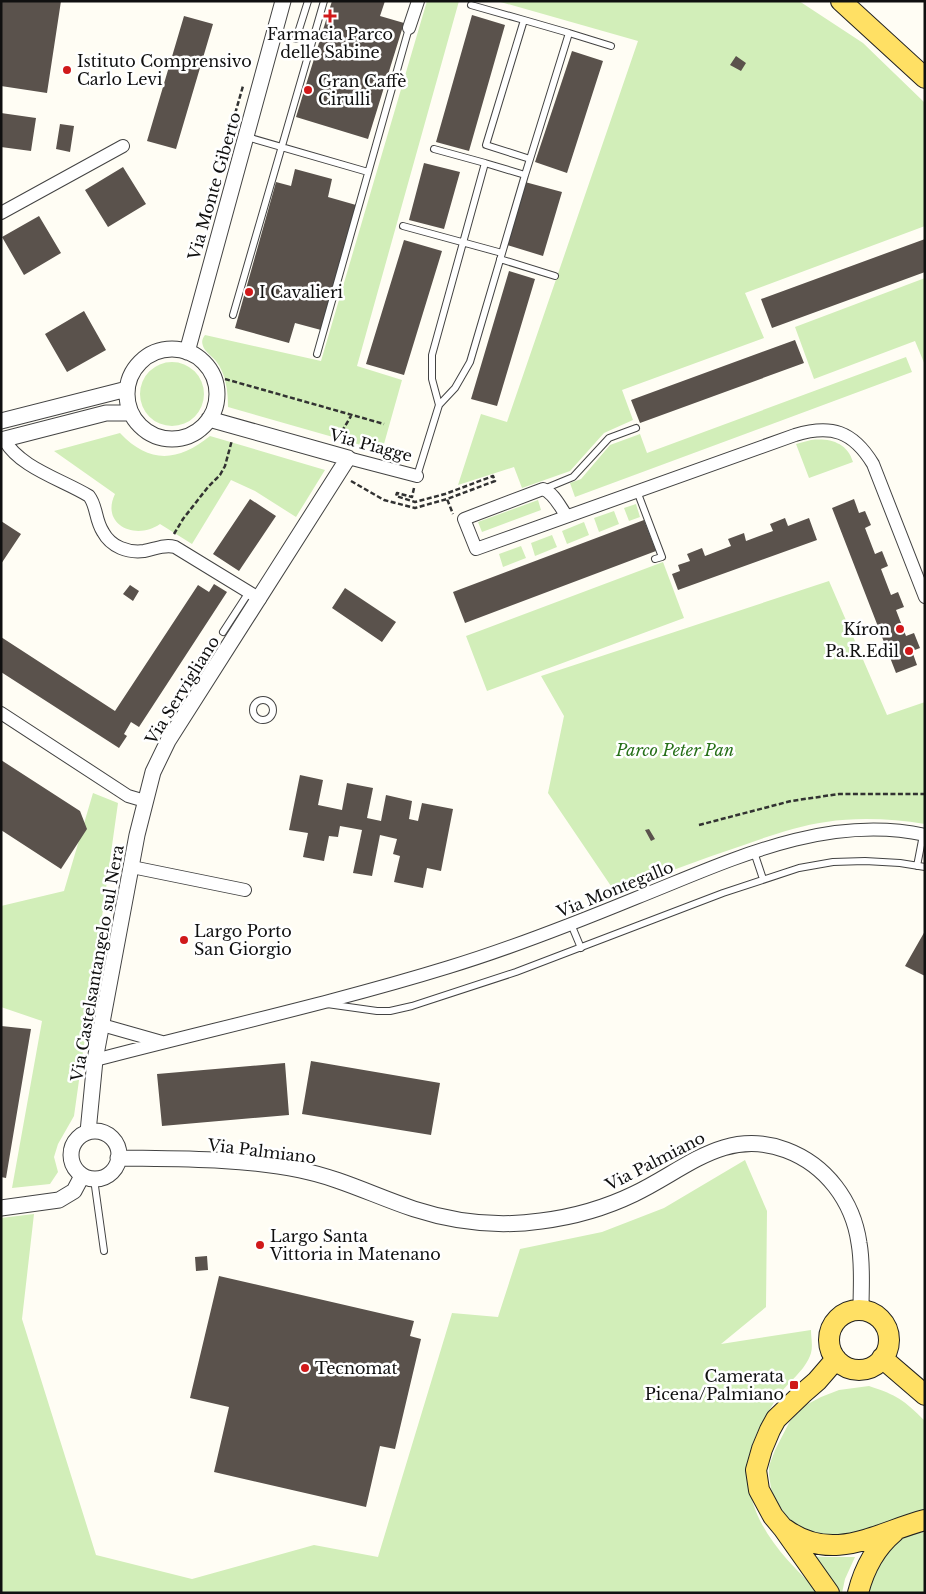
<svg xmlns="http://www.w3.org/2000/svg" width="926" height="1594" font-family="'Libre Baskerville',serif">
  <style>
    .green { fill: #d2eeb9 }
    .building { fill: #5a524c }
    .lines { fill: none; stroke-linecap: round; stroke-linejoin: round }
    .service-casing { stroke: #434343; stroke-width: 8 }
    .minor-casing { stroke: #434343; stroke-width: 14 }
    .tertiary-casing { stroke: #434343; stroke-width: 17 }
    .primary-casing { stroke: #212121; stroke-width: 22 }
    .path { stroke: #323232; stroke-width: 2.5; stroke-dasharray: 5 2.5; stroke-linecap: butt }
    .service { stroke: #fff; stroke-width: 6 }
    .minor { stroke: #fff; stroke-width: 12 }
    .tertiary { stroke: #fff; stroke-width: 15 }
    .primary { stroke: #ffe064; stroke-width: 20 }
    .poi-dot { fill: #d0191a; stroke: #fff; stroke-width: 2 }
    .labels { text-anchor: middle; stroke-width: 5; stroke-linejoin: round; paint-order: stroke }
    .poi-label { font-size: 16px; fill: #101010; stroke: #fff; text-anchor: start }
    .street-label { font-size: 16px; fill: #101010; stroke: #fff }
    .park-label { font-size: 16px; font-style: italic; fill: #277019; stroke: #fff }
  </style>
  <rect width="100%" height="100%" fill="#fffdf4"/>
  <!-- green -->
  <path class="green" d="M427 1H459L357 366 402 380 382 451 228 407C228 391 226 374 216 361 212 356 205 352 203 346 201 341 203 338 205 335L321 361Z
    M497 1H799L863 43 925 103V226L745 293 764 338 622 390 633 420 604 433 570 471 522 488 514 467 458 485 481 414 507 422 638 41Z
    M925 278V365L915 341 814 379 795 327Z
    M906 357 912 372 575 497 570 483 581 479 610 445 640 434 647 453Z
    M140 394a32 32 0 1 1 64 0a32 32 0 1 1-64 0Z
    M120 433C149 464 178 462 210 436L325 470 296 517 255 491 231 480 192 544 160 524C136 541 100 525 115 494L54 451Z
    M811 440C829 438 847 442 853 462L809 478 796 444Z
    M538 500 541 510 482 532 478 522Z
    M636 504 640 517 629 521 624 508Z
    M614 511 619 524 599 532 594 518Z
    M584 522 589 535 567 544 562 531Z
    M552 535 557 547 535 556 531 543Z
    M521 546 526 558 503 567 499 554Z
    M663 562 684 618 487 691 466 636Z
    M829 581 887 715 925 702V824C892 819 859 817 826 822 797 826 769 836 741 846 699 860 657 876 615 892L548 793 564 716 541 676Z
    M93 793 118 803 74 1116 58 1144 54 1157 58 1172 50 1184 12 1188 42 1021 1 1007V906L64 891Z
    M745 1160 767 1211 766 1307 721 1344 811 1330C811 1337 813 1346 811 1353 805 1372 787 1382 777 1398 767 1413 754 1435 750 1453 748 1461 748 1471 748 1479 753 1528 786 1560 820 1593H1V1218L34 1214 22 1319 96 1555 192 1579 314 1545 378 1557 452 1313 498 1317 520 1249 602 1232 664 1208Z
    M869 1386C897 1395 904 1400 925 1421V1510L892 1520 861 1533 821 1537 791 1523 775 1499 771 1488 769 1475V1466L775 1450 790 1421 806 1405 821 1397 839 1390Z
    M925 1532V1593H867C875 1572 883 1545 906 1536 912 1534 918 1533 925 1532Z
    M810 1556 825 1557H855L845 1579 842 1593H841L833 1581Z"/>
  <!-- building -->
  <path class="building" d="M1 1H61L47 93 1 86Z
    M332 1H385L380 16 404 23 368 139 296 117Z
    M472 15 505 25 469 151 436 142Z
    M184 16 213 24 176 149 147 141Z
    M572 51 603 61 567 173 535 162Z
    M736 56 746 63 741 71 730 65Z
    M1 113 36 118 31 151 1 147Z
    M60 124 74 126 70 152 56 149Z
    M424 163 460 172 444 229 409 220Z
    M123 167 146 204 108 227 85 190Z
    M295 169 332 179 328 197 356 205 321 330 295 323 289 343 235 328 276 182 291 186Z
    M525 182 562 192 543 256 507 245Z
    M39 216 61 253 24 275 2 237Z
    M925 239V272L772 328 761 299Z
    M404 240 442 251 404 375 366 364Z
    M509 271 535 279 497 406 471 399Z
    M84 311 106 350 67 372 45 334Z
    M795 340 804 363 640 423 631 400Z
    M250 499 276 516 239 571 213 554Z
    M854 499 859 513 865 511 871 525 865 528 875 554 882 551 888 566 881 569 891 595 898 592 904 607 896 610 906 636 914 633 920 648 912 651 917 665 896 673 832 508Z
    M785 518 788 526 809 518 817 540 678 590 672 574 680 571 678 565 690 561 687 554 702 548 705 556 731 546 728 539 744 533 746 541 773 531 770 524Z
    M644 520 656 551 465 623 453 592Z
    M1 521 21 534 1 564Z
    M214 584 227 592 139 727 131 722 124 734 127 736 119 748 1 672V637L115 711 198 585 209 592Z
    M130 585 139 591 133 601 123 594Z
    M345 588 396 622 382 642 332 608Z
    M1 760 80 811 87 829 61 869 1 830Z
    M300 775 323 780 318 805 342 810 347 783 373 788 367 818 381 821 386 795 412 801 409 819 418 821 422 803 453 809 441 871 427 868 423 888 394 882 400 856 393 854 397 839 380 835 372 876 353 873 362 830 340 826 338 837 329 836 324 861 303 857 308 833 289 830Z
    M649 829 655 839 651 841 645 830Z
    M925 931V976L905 966Z
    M1 1026 31 1029 6 1178 1 1177Z
    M311 1061 440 1083 431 1135 302 1114Z
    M285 1063 289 1115 162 1126 157 1074Z
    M207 1256 208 1270 196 1271 195 1257Z
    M219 1276 414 1321 410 1336 421 1339 395 1449 380 1446 366 1507 214 1472 229 1407 190 1398Z"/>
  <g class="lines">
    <!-- service casing -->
    <g class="service-casing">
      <path id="service" d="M471 5 524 20
        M569 33 611 46
        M296 39 308 1
        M247 137 368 172
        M434 149 485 163
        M525 175 530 159 569 33 524 20 486 145 530 159
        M403 226 502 253
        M500 259 555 276
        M233 315 324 1
        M317 354 409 28
        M417 476 439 405 455 388 470 362 525 175 485 163 432 355V379L439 405
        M544 489 573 477 609 438 636 428
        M637 491 662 557 655 559
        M223 632 249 592
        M253 710a10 10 0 1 1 20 0a10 10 0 1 1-20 0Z
        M754 852 763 879
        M917 866 923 835
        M571 924 581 948
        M327 1004 377 1011H390L412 1006 516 972 723 893 799 868 833 862 865 861 900 863 925 867
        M94 1179 104 1251"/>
    </g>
    <!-- minor casing -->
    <g class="minor-casing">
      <path id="minor" d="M409 28 418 1
        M1 213 123 146
        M4 439C18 467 63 480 89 496 97 506 95 520 103 532 111 547 128 553 144 551 155 549 164 544 175 547L260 599
        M348 458 417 476
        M566 515C560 507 554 493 543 489L464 519 476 549 795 435C831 424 853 431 873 464L925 597
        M1 713 128 796 145 801
        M132 867 245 890
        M102 1025 162 1042
        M95 1060C213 1029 332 1003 449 967 512 948 575 923 636 898 727 862 824 813 925 835"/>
    </g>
    <!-- tertiary casing -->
    <g class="tertiary-casing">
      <path id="tertiary" d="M127 394a45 45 0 1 1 90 0a45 45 0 1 1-90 0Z
        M187 352 283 1
        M1 421 127 389
        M1 440 106 413H131
        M71 1155a24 24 0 1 1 48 0a24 24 0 1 1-48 0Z
        M88 1132 95 1060 137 835 153 772 168 741 348 458 209 419
        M118 1158C178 1159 242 1158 300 1170 340 1178 375 1196 414 1209 454 1222 499 1227 541 1221 573 1217 605 1208 634 1194 685 1170 725 1127 786 1150 826 1165 853 1201 859 1243 863 1265 861 1287 861 1309
        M1 1208 59 1200 74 1191 82 1176"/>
    </g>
    <!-- primary casing -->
    <g class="primary-casing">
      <path id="primary" d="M841 1 925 78
        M829 1340a30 30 0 1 1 60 0a30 30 0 1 1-60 0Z
        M882 1358 925 1395
        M785 1529C833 1564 876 1533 925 1520
        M829 1593 783 1528 773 1516 759 1490 756 1470 762 1449 770 1430 776 1419 802 1394 817 1381 836 1359
        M858 1593C864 1569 875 1548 894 1532"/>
    </g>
    <!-- path -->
    <path class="path" d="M227 142 243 86
      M225 379 384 424
      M338 438 351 416
      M351 481 384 500 415 508 447 499
      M414 488 412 497 397 493 396 496 415 502 445 494 493 476 495 481 447 499 453 514
      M174 534 183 519 208 487 220 475 225 466 232 440
      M699 825 791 801 839 794H925"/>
    <!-- service -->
    <use href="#service" class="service"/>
    <!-- minor -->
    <use href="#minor" class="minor"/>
    <!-- tertiary -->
    <use href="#tertiary" class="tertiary"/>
    <!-- primary -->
    <use href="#primary" class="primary"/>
  </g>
  <!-- markers -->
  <g class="poi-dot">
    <path d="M327.5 8.5h5v5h5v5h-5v5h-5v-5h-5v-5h5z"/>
    <circle cx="67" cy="70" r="5"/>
    <circle cx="308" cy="90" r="5"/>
    <circle cx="249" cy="292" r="5"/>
    <circle cx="900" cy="629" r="5"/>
    <circle cx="909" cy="651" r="5"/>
    <circle cx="184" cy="940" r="5"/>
    <circle cx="260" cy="1245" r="5"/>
    <circle cx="305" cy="1368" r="5"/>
    <rect x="789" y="1380" width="10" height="10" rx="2.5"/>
  </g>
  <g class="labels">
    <!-- poi labels -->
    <g class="poi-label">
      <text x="330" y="40" text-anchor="middle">Farmacia Parco<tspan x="330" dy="18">delle Sabine</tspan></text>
      <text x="77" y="67">Istituto Comprensivo<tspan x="77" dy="18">Carlo Levi</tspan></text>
      <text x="318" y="87">Gran Caffè<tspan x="318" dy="18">Cirulli</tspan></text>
      <text x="259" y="298">I Cavalieri</text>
      <text x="890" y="635" text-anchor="end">Kíron</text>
      <text x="899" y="657" text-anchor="end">Pa.R.Edil</text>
      <text x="194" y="937">Largo Porto<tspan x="194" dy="18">San Giorgio</tspan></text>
      <text x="270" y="1242">Largo Santa<tspan x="270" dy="18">Vittoria in Matenano</tspan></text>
      <text x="315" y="1374">Tecnomat</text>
      <text x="784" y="1382" text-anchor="end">Camerata<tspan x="784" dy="18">Picena/Palmiano</tspan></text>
    </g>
    <!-- street labels -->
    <g class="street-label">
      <text transform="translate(214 186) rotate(-74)" y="6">Via Monte Giberto</text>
      <text transform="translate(371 445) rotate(15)" y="6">Via Piagge</text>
      <text transform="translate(182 690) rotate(-58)" y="6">Via Servigliano</text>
      <text transform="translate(615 889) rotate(-22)" y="6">Via Montegallo</text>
      <text transform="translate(97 963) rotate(-80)" y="6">Via Castelsantangelo sul Nera</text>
      <text transform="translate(262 1151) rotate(7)" y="6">Via Palmiano</text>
      <text transform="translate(655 1161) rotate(-27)" y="6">Via Palmiano</text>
    </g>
    <!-- park labels -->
    <g class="park-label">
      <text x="675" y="756">Parco Peter Pan</text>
    </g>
  </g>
  <!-- border -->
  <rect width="926" height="1594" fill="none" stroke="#101010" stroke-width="5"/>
</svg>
